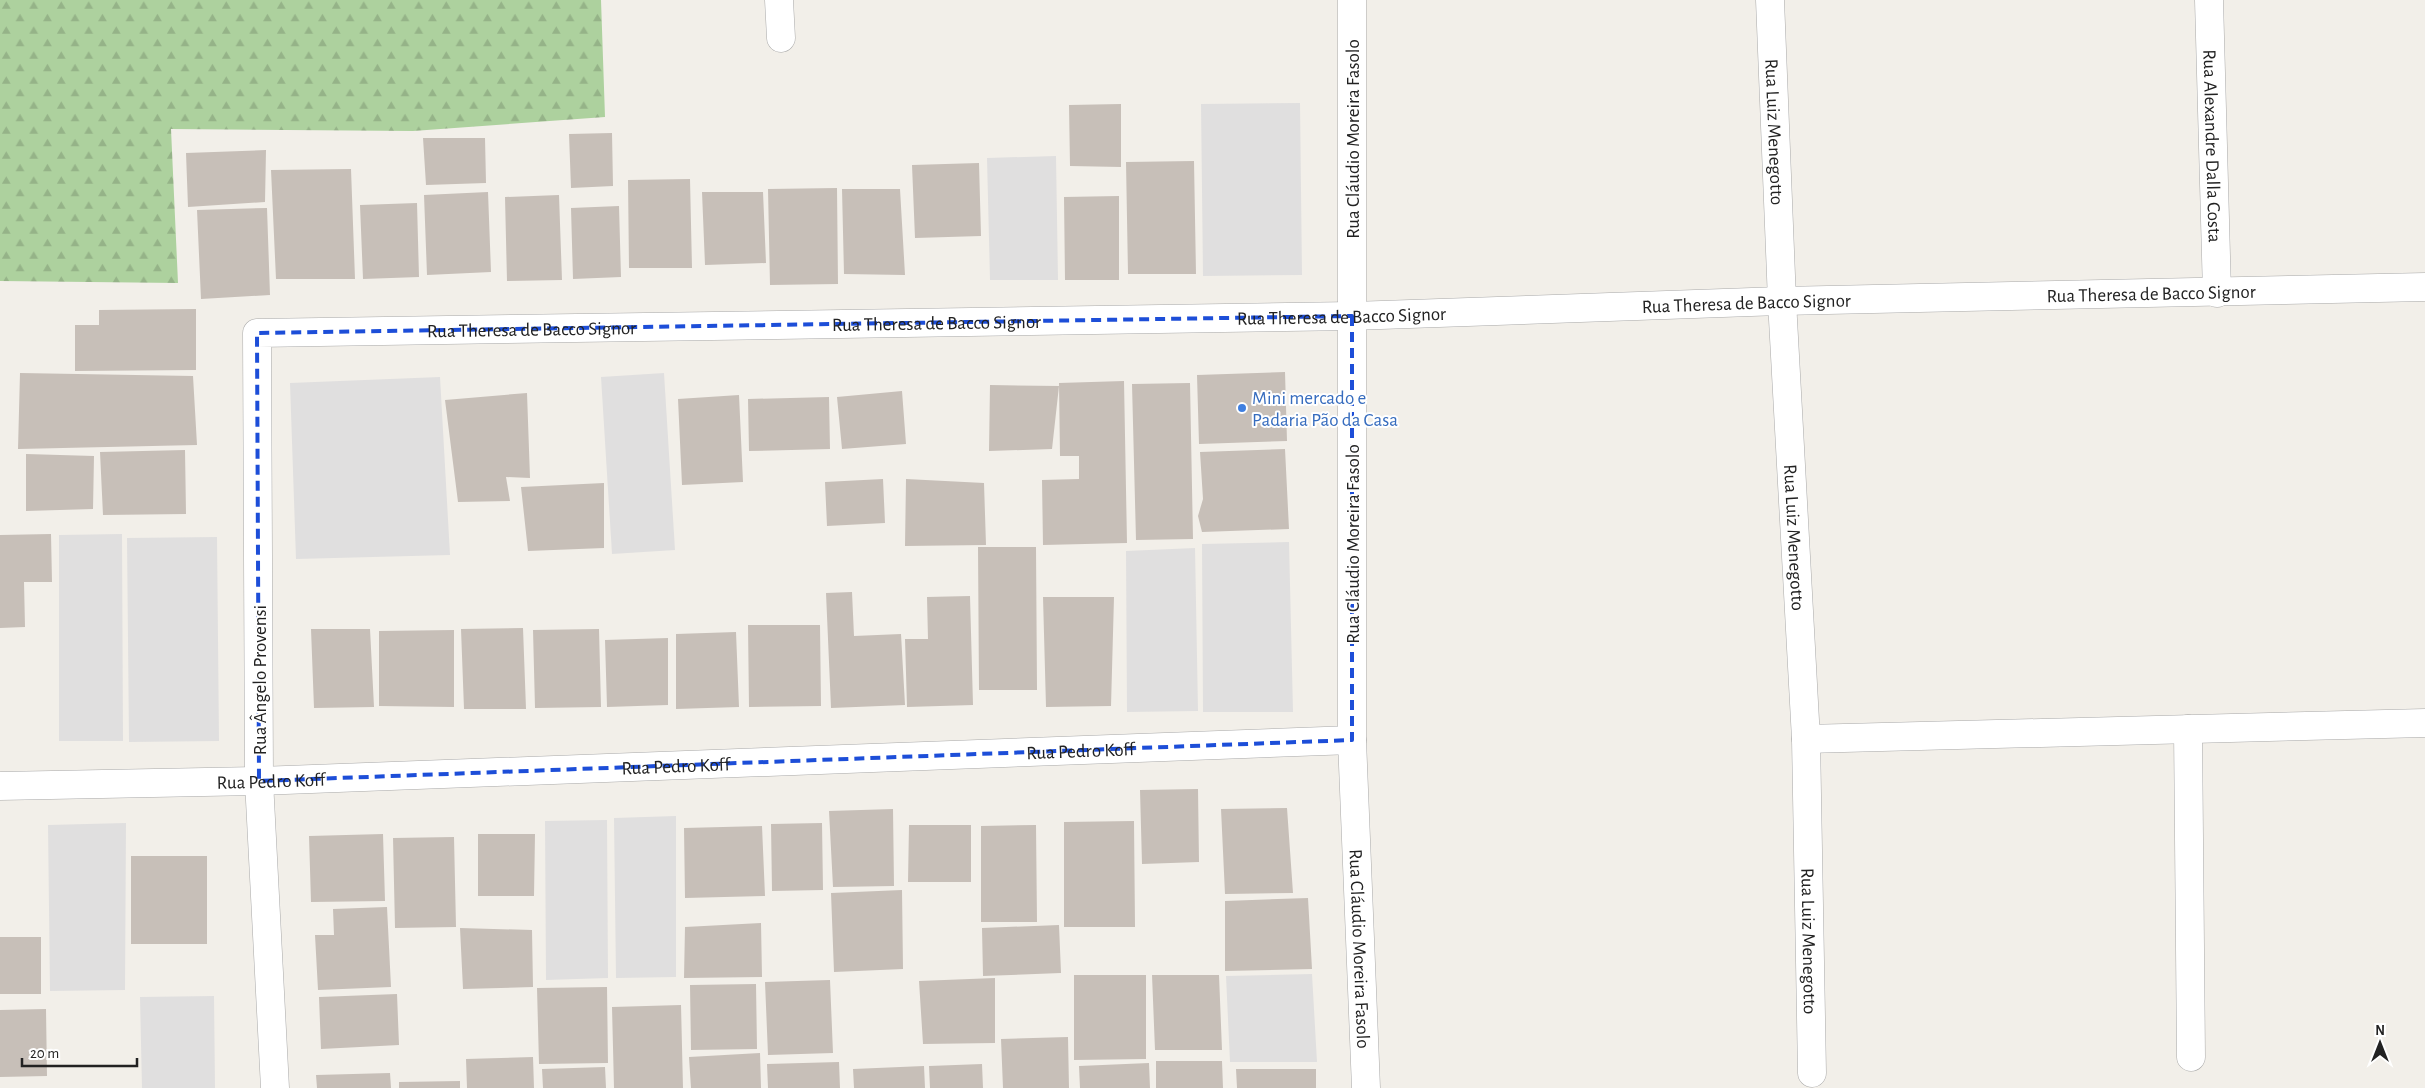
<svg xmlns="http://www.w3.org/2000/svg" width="2425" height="1088" font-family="'Alegreya Sans',sans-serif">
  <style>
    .residential { fill: #e0dfdf }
    .forest { fill: url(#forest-firs) }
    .building { fill: #c7bfb8 }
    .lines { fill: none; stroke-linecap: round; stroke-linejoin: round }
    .minor-casing { stroke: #a9a9a9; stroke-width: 29 }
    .tertiary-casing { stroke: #a9a9a9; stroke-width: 29 }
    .minor { stroke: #fff; stroke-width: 28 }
    .tertiary { stroke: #fff; stroke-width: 28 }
    .marked { fill: none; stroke: #1d4ed8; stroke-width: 4; stroke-dasharray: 10 6; stroke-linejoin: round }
    .shop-dot { fill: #3f7fe0; stroke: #fff; stroke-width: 2 }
    .labels { text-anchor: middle; stroke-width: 4; stroke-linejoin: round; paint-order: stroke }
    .street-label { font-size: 19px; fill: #222; stroke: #fff }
    .shop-label { font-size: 19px; fill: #366cbe; stroke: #fff; text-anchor: start }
  </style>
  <defs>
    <pattern id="forest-firs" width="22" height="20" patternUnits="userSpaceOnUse" patternTransform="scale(1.25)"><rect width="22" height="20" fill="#add19e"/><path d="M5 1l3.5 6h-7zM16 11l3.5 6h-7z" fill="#95b388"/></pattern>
  </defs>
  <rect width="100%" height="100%" fill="#f2efe9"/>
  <!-- residential -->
  <path class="residential" d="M1300 103 1302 275 1203 276 1201 104Z
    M1056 156 1058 280H990L987 158Z
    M664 373 675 550 612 554 601 377Z
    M440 377 450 555 296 559 290 383Z
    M122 534 123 741H59V535Z
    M217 537 219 741 129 742 127 538Z
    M1289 542 1293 712H1203L1202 544Z
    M1195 548 1198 711 1127 712 1126 551Z
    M676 816V977L616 978 614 818Z
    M607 820 608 978 546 980 545 821Z
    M126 823 125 990 50 991 48 825Z
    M1312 974 1317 1062H1230L1226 976Z
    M214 996 215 1088H142L140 997Z"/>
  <!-- forest -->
  <path class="forest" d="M0 0H601L605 117 413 131 171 129 178 283 0 281Z"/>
  <!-- building -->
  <path class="building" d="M1121 104V167L1070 166 1069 105Z
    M612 133 613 186 571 188 569 134Z
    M423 138H485L486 183 426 185Z
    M266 150 265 202 188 207 186 153Z
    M1194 161 1196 274H1128L1126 162Z
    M979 163 981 236 915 238 912 165Z
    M351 169 355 279H276L271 170Z
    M690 179 692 268H629L628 180Z
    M837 188 838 284 770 285 768 189Z
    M842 189H900L905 275 844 274Z
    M488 192 491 272 427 275 424 195Z
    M702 192H763L766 263 705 265Z
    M559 195 562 280 507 281 505 197Z
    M1119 196V280H1065L1064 197Z
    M417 203 419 277 363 279 360 205Z
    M619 206 621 277 573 279 571 208Z
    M267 208 270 295 201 299 197 210Z
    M196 309V370L75 371V325H99V310Z
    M1285 372 1287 441 1199 444 1197 375Z
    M20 373 193 376 197 445 18 449Z
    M1124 381 1127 543 1043 545 1042 480 1079 479V456H1060L1059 383Z
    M1190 383 1193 539 1136 540 1132 384Z
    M990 385 1059 386 1052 449 989 451Z
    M902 391 906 444 842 449 837 397Z
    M527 393 530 478 506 477 510 501 458 502 445 400Z
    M739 395 743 482 682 485 678 399Z
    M829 397 830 449 749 451 748 399Z
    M1285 449 1289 529 1202 532 1198 516 1203 499 1200 452Z
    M185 450 186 514 103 515 100 452Z
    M26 454 94 456 93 509 26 511Z
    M883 479 885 523 827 526 825 482Z
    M906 479 984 483 986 545 905 546Z
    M604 483V548L528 551 521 487Z
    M51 534 52 582H24L25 627 0 628V535Z
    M978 547H1036L1037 690H979Z
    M852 592 854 636 901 634 905 705 831 708 826 593Z
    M970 596 973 705 907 707 905 639H928L927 597Z
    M1043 597H1114L1111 706 1046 707Z
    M748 625H820L821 706 749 707Z
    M523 628 526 709H464L461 629Z
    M311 629H370L374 707 314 708Z
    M599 629 601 707 535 708 533 630Z
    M454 630V707L379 706V631Z
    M736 632 739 707 676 709V634Z
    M668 638V705L607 707 605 640Z
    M1198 789 1199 862 1142 864 1140 790Z
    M1287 808 1293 893 1225 894 1221 809Z
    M893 809 894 886 833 887 829 811Z
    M1134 821 1135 927H1064V822Z
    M822 823 823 890 772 891 771 824Z
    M909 825H971V882H908Z
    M1036 825 1037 922H981V826Z
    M762 826 765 896 685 898 684 828Z
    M383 834 385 901 311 902 309 836Z
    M478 834H535L534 896H478Z
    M454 837 456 927 395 928 393 838Z
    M131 856H207V944H131Z
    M902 890 903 969 834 972 831 893Z
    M1308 898 1312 969 1225 971V901Z
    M387 907 391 987 318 990 315 935H334L333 909Z
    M761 923 762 977 684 978 685 927Z
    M1059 925 1061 973 983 976 982 928Z
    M460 928 532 930 533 987 463 989Z
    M0 937H41V994H0Z
    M1074 975H1146V1059L1074 1060Z
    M1152 975H1219L1222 1050H1155Z
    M995 978V1043L923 1044 919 981Z
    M830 980 833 1053 768 1055 765 982Z
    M756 984 757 1049 691 1050 690 985Z
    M607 987 608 1063 539 1064 537 988Z
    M397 994 399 1045 321 1049 319 997Z
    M681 1005 683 1088H614L612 1007Z
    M46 1009 47 1076 0 1077V1010Z
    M1068 1037 1069 1088H1003L1001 1039Z
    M760 1053 761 1088H691L689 1057Z
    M533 1057 534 1088H467L466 1059Z
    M1156 1061H1222L1223 1088H1156Z
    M839 1062 840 1088H768L767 1064Z
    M1149 1063 1150 1088H1080L1079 1066Z
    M982 1064 983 1088H930L929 1066Z
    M924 1066 925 1088H854L853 1069Z
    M605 1067 606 1088H543L542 1069Z
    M1236 1069H1316V1088H1237Z
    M390 1073 391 1088H317L316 1075Z
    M460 1081V1088H399V1082Z"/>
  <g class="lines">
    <!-- minor casing -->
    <g class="minor-casing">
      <g id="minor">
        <path d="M779 0 781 38"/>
        <path id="s1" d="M1352 0V740L1366 1088"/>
        <path id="s2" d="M1770 0 1782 301 1806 739 1812 1073"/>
        <path id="s3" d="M2209 0 2217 293"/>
        <path d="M2188 729 2191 1057"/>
        <path d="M1806 739 2425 723"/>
        <path id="s4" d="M275 1088 259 781 257 333 1352 316 1782 301 2425 287"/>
      </g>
    </g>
    <!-- tertiary casing -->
    <g class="tertiary-casing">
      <g id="tertiary">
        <path id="s5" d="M0 786 259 781 1352 740"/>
      </g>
    </g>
    <!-- minor -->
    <use href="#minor" class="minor"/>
    <!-- tertiary -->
    <use href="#tertiary" class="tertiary"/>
  </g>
  <!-- marked area -->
  <path class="marked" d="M1352 316V740L259 781 257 333Z"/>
  <!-- markers -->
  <circle class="shop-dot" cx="1242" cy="408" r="5"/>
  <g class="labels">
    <!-- street labels -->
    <g class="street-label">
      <text dy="7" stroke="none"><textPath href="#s2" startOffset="132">Rua Luiz Menegotto</textPath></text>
      <text transform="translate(1352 139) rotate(-90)" y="7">Rua Cláudio Moreira Fasolo</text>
      <text dy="7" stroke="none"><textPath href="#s3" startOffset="146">Rua Alexandre Dalla Costa</textPath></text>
      <text dy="7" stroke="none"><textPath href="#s4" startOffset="2650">Rua Theresa de Bacco Signor</textPath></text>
      <text dy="7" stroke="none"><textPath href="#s4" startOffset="2245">Rua Theresa de Bacco Signor</textPath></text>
      <text dy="7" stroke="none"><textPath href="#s4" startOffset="1840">Rua Theresa de Bacco Signor</textPath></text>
      <text dy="7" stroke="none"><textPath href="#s4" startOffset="1435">Rua Theresa de Bacco Signor</textPath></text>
      <text dy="7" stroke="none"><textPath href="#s4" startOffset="1030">Rua Theresa de Bacco Signor</textPath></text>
      <text dy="7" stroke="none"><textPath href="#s2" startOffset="538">Rua Luiz Menegotto</textPath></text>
      <text transform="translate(1352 544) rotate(-90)" y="7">Rua Cláudio Moreira Fasolo</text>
      <text transform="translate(259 680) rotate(-90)" y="7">Rua Ângelo Provensi</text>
      <text dy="7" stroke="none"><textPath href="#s5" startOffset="1081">Rua Pedro Koff</textPath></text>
      <text dy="7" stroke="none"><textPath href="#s5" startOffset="676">Rua Pedro Koff</textPath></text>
      <text dy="7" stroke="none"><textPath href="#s5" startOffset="271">Rua Pedro Koff</textPath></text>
      <text dy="7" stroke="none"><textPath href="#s2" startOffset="942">Rua Luiz Menegotto</textPath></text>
      <text dy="7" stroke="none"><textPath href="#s1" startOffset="949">Rua Cláudio Moreira Fasolo</textPath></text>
    </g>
    <!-- shop labels -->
    <g class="shop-label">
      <text x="1252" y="404">Mini mercado e<tspan x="1252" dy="22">Padaria Pão da Casa</tspan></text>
    </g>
  </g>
  <!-- north arrow -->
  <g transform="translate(2380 1043)" stroke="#ffffff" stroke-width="4" paint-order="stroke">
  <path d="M0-4L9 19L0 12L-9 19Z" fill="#222222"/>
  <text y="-8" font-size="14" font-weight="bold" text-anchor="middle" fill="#222222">N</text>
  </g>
  <!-- scale -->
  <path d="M22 1058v8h115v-8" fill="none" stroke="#222222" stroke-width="2.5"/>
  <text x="30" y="1058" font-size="15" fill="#222222" stroke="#ffffff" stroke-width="4" paint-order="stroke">20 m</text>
</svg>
